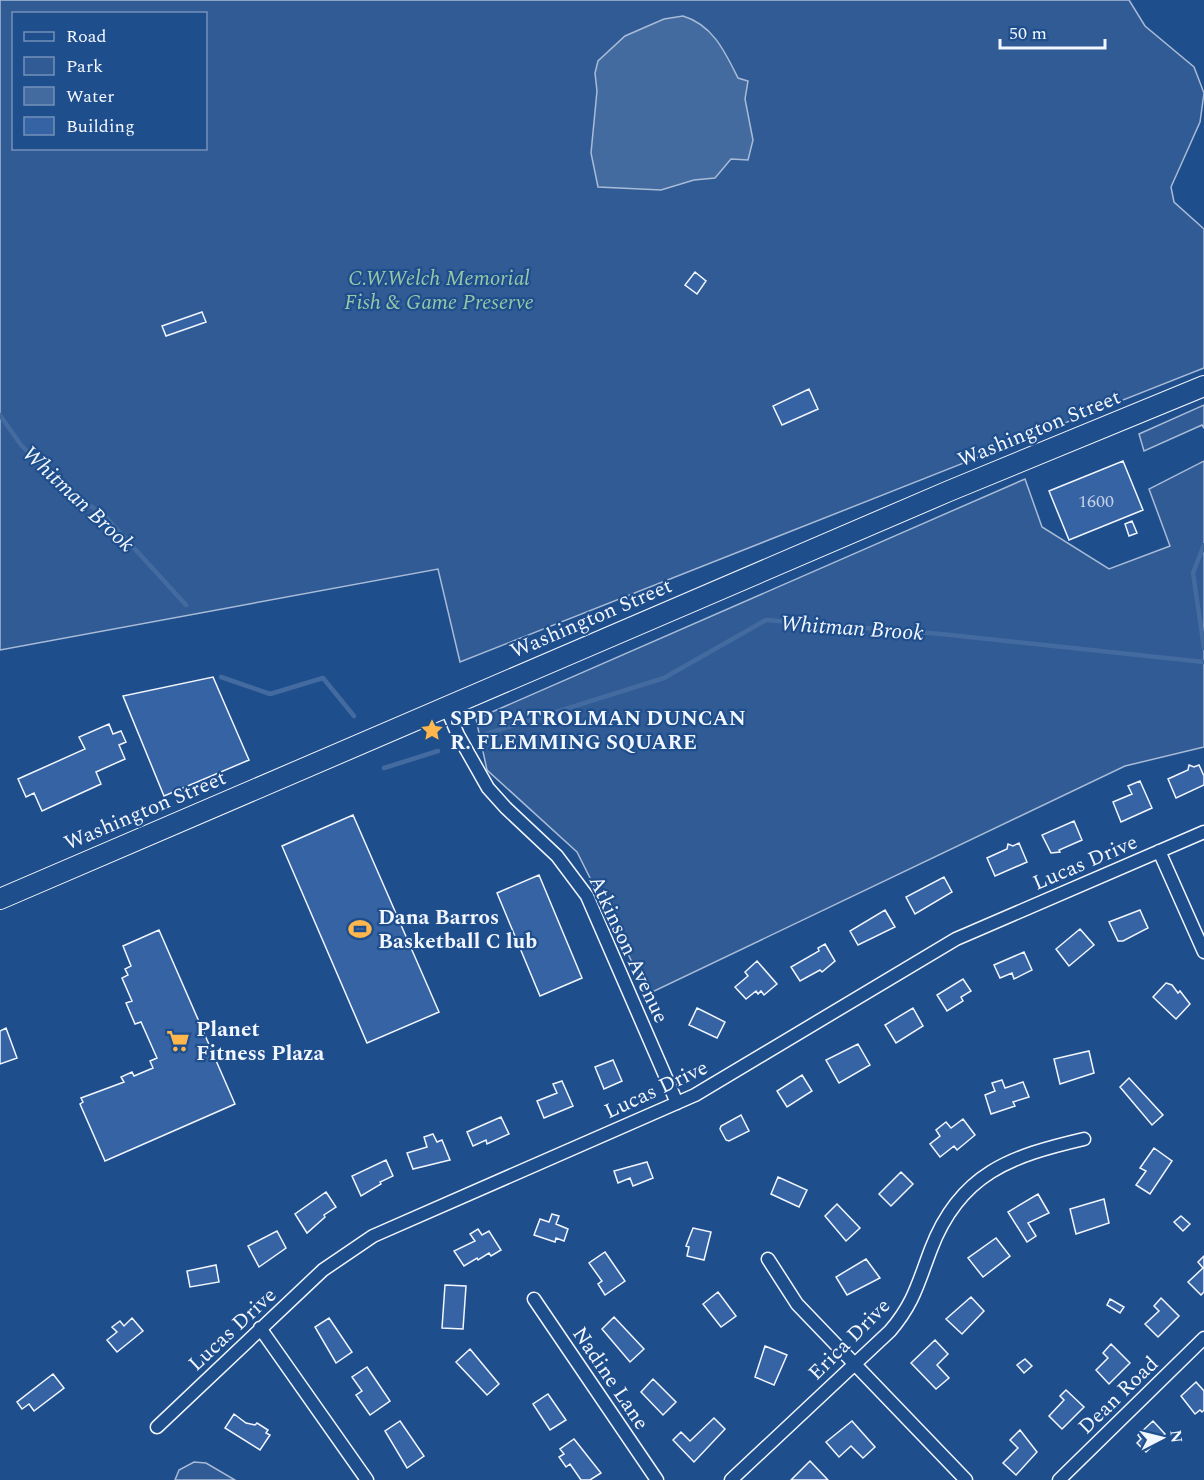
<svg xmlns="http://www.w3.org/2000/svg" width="1204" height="1480" font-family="Spectral,serif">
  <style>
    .green { fill: #305b95; stroke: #a8bbd7; stroke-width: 1.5; fill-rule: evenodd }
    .water { fill: #446ba0; stroke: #a8bbd7; stroke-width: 1.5 }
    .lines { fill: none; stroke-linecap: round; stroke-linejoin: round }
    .stream { stroke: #446ba0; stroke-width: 4.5 }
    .building { fill: #3563a3; stroke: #f2f6ff; stroke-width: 1.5 }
    .minor-casing { stroke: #f2f6ff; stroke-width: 15 }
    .primary-casing { stroke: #f2f6ff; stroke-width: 22 }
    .minor { stroke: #1f4e8c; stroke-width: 12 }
    .primary { stroke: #1f4e8c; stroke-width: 20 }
    .labels { text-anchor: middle; stroke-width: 4.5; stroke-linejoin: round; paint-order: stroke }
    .number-label { font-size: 18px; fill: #c3d1e8 }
    .park-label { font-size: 21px; font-style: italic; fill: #97c8a6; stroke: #1f4e8c }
    .street-label { font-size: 21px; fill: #f2f6ff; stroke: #1f4e8c }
    .poi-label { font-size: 21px; font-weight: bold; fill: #f2f6ff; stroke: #1f4e8c; text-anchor: start }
    .water-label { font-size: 22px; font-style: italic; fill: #f2f6ff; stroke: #1f4e8c }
  </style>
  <rect width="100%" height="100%" fill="#1f4e8c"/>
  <!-- green -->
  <path class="green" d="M0 0H1129L1145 26 1194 67 1204 93 1200 122 1171 187 1174 202 1204 229V368L460 662 438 569 0 650ZM14 14H206V148H14Z
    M1204 405V428L1202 425 1144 451 1139 434Z
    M1204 461V747L1125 766 648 994 577 852 487 770 476 719 1025 479 1042 527 1109 569 1170 546 1149 489Z
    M194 1462 206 1463 235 1480H175L179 1470Z"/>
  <!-- water -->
  <path class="water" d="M683 16C713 25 725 52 738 78L748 81 745 99 753 140 748 160 731 159 715 178 694 180 661 190 598 187 591 153 597 91 595 73 598 61 625 36 664 19Z"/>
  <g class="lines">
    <!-- stream -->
    <path class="stream" d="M0 415 21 445 65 490 103 514 186 605
      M1204 545 1193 573 1204 648
      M221 677 270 694 323 678 354 716
      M486 734 664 678 766 620 941 634 1204 662
      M384 768 438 751"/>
  </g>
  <!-- building -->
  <path class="building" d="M695 272 706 281 697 294 685 285Z
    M202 312 206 322 166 336 162 326Z
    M809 389 818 409 782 425 773 406Z
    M1123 461 1143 510 1069 540 1049 491Z
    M1132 521 1137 533 1129 536 1125 524Z
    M213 677 249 760 164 796 123 696Z
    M109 724 113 734 121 731 126 742 119 745 125 759 96 772 101 784 42 811 34 793 26 797 18 779 85 749 79 737Z
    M1189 765 1194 767 1199 765 1204 776V785L1176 798 1168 779 1188 770Z
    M1140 781 1152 808 1121 822 1113 802 1132 794 1128 786Z
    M353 815 439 1012 367 1043 282 846Z
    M1074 821 1082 840 1059 850 1060 852 1051 853 1042 835Z
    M1019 843 1027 862 995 876 987 858 1007 849 1008 844 1013 846Z
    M539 875 582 978 540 996 497 893Z
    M944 877 952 892 915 914 906 897Z
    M885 910 895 927 858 945 850 931Z
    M1140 910 1148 928 1123 941H1118L1109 922Z
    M1080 929 1094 945 1069 966 1056 949Z
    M159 930 235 1104 105 1161 80 1104 83 1102 81 1098 124 1082 121 1077 132 1072 134 1076 153 1068 150 1061 157 1058 141 1022 135 1024 126 1003 132 1001 122 978 128 975 125 969 131 966 123 946Z
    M825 944 835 961 822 972 820 970 800 981 791 967 819 951 818 948Z
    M1024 952 1032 970 1014 979 1012 973 1000 978 994 965Z
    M757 961 777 984 764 995 761 991 758 994 756 991 746 999 735 987 748 976 745 972Z
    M963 979 971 991 961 997 963 1001 947 1011 937 995Z
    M1166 983 1172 985 1178 993 1180 991 1190 1004 1176 1019 1153 997Z
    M697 1008 725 1022 717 1038 689 1025Z
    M913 1008 923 1026 896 1043 885 1025Z
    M6 1028 17 1058 0 1064V1031Z
    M858 1044 870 1065 839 1083 826 1060Z
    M1089 1051 1094 1073 1060 1084 1054 1059Z
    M613 1060 622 1081 604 1089 595 1067Z
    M802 1075 812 1091 787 1107 777 1091Z
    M1129 1078 1163 1115 1152 1125 1120 1087Z
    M1002 1080 1005 1088 1023 1082 1029 1097 1013 1102 1015 1106 991 1114 985 1095 995 1091 992 1083Z
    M562 1081 573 1106 544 1118 537 1101 557 1093 553 1084Z
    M741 1115 749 1131 729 1141 726 1140 720 1129 721 1126Z
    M501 1117 509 1134 487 1144 486 1140 473 1146 467 1132Z
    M963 1119 975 1135 957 1150 954 1146 940 1157 930 1144 940 1136 936 1130 946 1122 951 1128Z
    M433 1134 437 1142 442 1140 450 1160 413 1169 407 1153 427 1147 424 1137Z
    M1154 1148 1172 1161 1150 1194 1136 1185 1146 1171 1140 1168Z
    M386 1160 393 1176 380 1182 381 1184 361 1196 352 1176Z
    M647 1162 653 1178 633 1186 630 1178 618 1183 614 1171Z
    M901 1172 913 1184 891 1206 879 1194Z
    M778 1177 807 1190 799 1207 771 1194Z
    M326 1192 336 1207 324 1215 325 1217 307 1233 295 1214Z
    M1038 1194 1049 1213 1028 1223 1036 1236 1027 1242 1008 1212Z
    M1104 1199 1109 1223 1076 1234 1070 1209Z
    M837 1204 860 1228 846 1241 825 1216Z
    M552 1214 559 1216 556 1224 568 1229 564 1241 556 1238 555 1242 534 1235 540 1219 549 1222Z
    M1181 1216 1190 1224 1183 1231 1174 1222Z
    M693 1228 711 1232 704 1260 687 1256 689 1247 686 1246Z
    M478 1229 482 1235 489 1231 501 1250 491 1256 489 1253 478 1260 477 1258 464 1266 454 1251 475 1241 470 1234Z
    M277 1231 286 1248 259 1267 248 1246Z
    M996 1238 1010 1256 983 1277 968 1258Z
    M605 1252 625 1281 605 1295 598 1284 602 1281 589 1263Z
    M1204 1256V1292L1201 1295 1188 1282 1203 1268 1198 1262Z
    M866 1259 880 1278 847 1295 836 1277Z
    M216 1265 219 1282 190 1287 187 1271Z
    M445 1285 466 1286 463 1329 442 1328Z
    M718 1292 736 1316 721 1327 703 1304Z
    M971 1297 984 1311 962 1334 946 1319Z
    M1161 1298 1179 1316 1158 1337 1145 1324 1159 1311 1154 1306Z
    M1110 1299 1124 1307 1120 1313 1107 1305Z
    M614 1317 644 1349 630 1362 602 1329Z
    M132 1318 143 1331 117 1352 107 1340 117 1332 112 1327 120 1321 124 1326Z
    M329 1318 352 1352 336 1363 315 1327Z
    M935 1340 948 1354 937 1365 949 1378 936 1389 911 1363Z
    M1111 1344 1130 1363 1109 1384 1096 1370 1108 1358 1103 1353Z
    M765 1346 787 1355 774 1385 755 1377Z
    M470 1349 499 1384 487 1395 456 1362Z
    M1025 1359 1032 1366 1024 1373 1017 1365Z
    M367 1367 390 1401 370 1415 356 1395 362 1391 352 1377Z
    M53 1374 64 1388 34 1411 29 1404 22 1409 17 1402Z
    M653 1379 676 1402 663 1415 641 1392Z
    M1196 1382 1204 1391V1410L1202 1412 1200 1410 1195 1414 1181 1396Z
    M1066 1390 1084 1407 1062 1429 1049 1416 1064 1400 1060 1396Z
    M548 1394 566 1420 550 1430 533 1404Z
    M234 1414 246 1423 255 1425 257 1423 268 1430 266 1433 270 1435 260 1450 225 1428Z
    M714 1418 725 1429 694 1462 673 1440 681 1432 690 1441Z
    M400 1421 424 1456 407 1468 385 1431Z
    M852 1421 875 1447 863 1458 851 1446 839 1457 826 1442Z
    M1153 1421 1165 1434 1146 1452 1137 1443 1141 1439 1138 1435Z
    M1020 1430 1037 1452 1016 1475 1003 1463 1018 1448 1010 1440Z
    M574 1439 601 1473 590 1480H581L570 1464 566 1467 559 1457 564 1454 560 1449Z
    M810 1461 828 1480H791Z"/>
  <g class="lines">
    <!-- minor casing -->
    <g class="minor-casing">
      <path id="minor" d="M446 707 458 735 488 788 506 808 557 856 587 896 677 1103
        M1159 851 1204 952
        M768 1259 797 1304 966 1480
        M534 1299 657 1480
        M260 1328 367 1480
        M157 1427 323 1270 373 1236 695 1095 956 939 1204 832
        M731 1480 890 1331C914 1303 918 1283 931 1249 960 1173 1011 1156 1084 1139
        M1059 1480 1204 1338"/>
    </g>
    <!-- primary casing -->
    <g class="primary-casing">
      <path id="primary" d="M0 899 949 491 1204 386"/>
    </g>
    <!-- minor -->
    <use href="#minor" class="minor"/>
    <!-- primary -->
    <use href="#primary" class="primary"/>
  </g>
  <!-- icons -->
  <defs>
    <g id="sight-bare" transform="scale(1.8)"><path d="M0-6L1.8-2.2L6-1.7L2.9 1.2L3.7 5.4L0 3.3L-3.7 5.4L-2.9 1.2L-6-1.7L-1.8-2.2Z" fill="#ffb74d" stroke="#1f4e8c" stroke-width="2.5" paint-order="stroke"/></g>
    <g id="stadium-bare" transform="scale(1.8)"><path d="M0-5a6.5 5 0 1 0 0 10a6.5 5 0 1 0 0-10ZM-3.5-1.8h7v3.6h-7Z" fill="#ffb74d" stroke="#1f4e8c" stroke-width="2.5" paint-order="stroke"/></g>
    <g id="supermarket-bare" transform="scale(1.8)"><path d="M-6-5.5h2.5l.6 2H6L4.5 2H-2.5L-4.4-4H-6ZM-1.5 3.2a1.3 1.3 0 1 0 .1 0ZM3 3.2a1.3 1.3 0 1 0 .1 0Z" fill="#ffb74d" stroke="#1f4e8c" stroke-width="2.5" paint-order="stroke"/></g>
  </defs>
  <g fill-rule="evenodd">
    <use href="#sight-bare" x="432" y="730"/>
    <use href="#stadium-bare" x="360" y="929"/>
    <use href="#supermarket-bare" x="178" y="1041"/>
  </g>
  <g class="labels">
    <!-- number labels -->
    <g class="number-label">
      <text x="1096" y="507">1600</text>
    </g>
    <!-- park labels -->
    <g class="park-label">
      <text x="439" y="285">C.W.Welch Memorial<tspan x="439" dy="24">Fish &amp; Game Preserve</tspan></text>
    </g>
    <!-- street labels -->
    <g class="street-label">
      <text transform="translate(1039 428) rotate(-22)" y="7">Washington Street</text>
      <text transform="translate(591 618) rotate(-23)" y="7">Washington Street</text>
      <text transform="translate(145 810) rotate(-23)" y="7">Washington Street</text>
      <text transform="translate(1085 862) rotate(-23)" y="7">Lucas Drive</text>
      <text transform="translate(629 949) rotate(65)" y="7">Atkinson Avenue</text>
      <text transform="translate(656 1089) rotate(-25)" y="7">Lucas Drive</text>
      <text transform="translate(232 1329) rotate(-43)" y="7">Lucas Drive</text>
      <text transform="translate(849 1339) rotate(-45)" y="7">Erica Drive</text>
      <text transform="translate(611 1378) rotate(56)" y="7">Nadine Lane</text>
      <text transform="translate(1118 1395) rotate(-44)" y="7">Dean Road</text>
    </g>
    <!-- poi labels -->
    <g class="poi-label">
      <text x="450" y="725">SPD PATROLMAN DUNCAN<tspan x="450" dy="24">R. FLEMMING SQUARE</tspan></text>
      <text x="378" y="924">Dana Barros<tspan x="378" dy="24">Basketball C lub</tspan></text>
      <text x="196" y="1036">Planet<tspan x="196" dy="24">Fitness Plaza</tspan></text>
    </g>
    <!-- water labels -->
    <g class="water-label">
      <text transform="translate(79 498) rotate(43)" y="8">Whitman Brook</text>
      <text transform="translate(852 627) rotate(4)" y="8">Whitman Brook</text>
    </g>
  </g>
  <!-- legend -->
  <rect x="12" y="12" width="195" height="138" fill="#1f4e8c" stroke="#7391ba" stroke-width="1.5"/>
  <rect x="24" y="32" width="30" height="9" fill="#1f4e8c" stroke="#7391ba" stroke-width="1.5"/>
  <text x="66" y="42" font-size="18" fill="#f2f6ff">Road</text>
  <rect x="24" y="57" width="30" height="18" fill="#305b95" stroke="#7391ba" stroke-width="1.5"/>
  <text x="66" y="72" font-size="18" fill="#f2f6ff">Park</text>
  <rect x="24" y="87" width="30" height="18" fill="#446ba0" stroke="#7391ba" stroke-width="1.5"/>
  <text x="66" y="102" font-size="18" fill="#f2f6ff">Water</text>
  <rect x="24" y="117" width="30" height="18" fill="#3563a3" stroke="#7391ba" stroke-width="1.5"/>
  <text x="66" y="132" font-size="18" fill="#f2f6ff">Building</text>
  <!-- north arrow -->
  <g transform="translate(1162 1438) rotate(83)" stroke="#1f4e8c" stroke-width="4.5" paint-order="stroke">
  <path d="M0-4.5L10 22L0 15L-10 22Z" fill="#f2f6ff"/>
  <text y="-9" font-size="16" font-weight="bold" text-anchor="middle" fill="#f2f6ff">N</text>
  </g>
  <!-- scale -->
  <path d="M1000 39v9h105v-9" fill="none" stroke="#f2f6ff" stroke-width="3"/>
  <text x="1009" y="39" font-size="18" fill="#f2f6ff" stroke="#1f4e8c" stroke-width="4.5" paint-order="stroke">50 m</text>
</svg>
